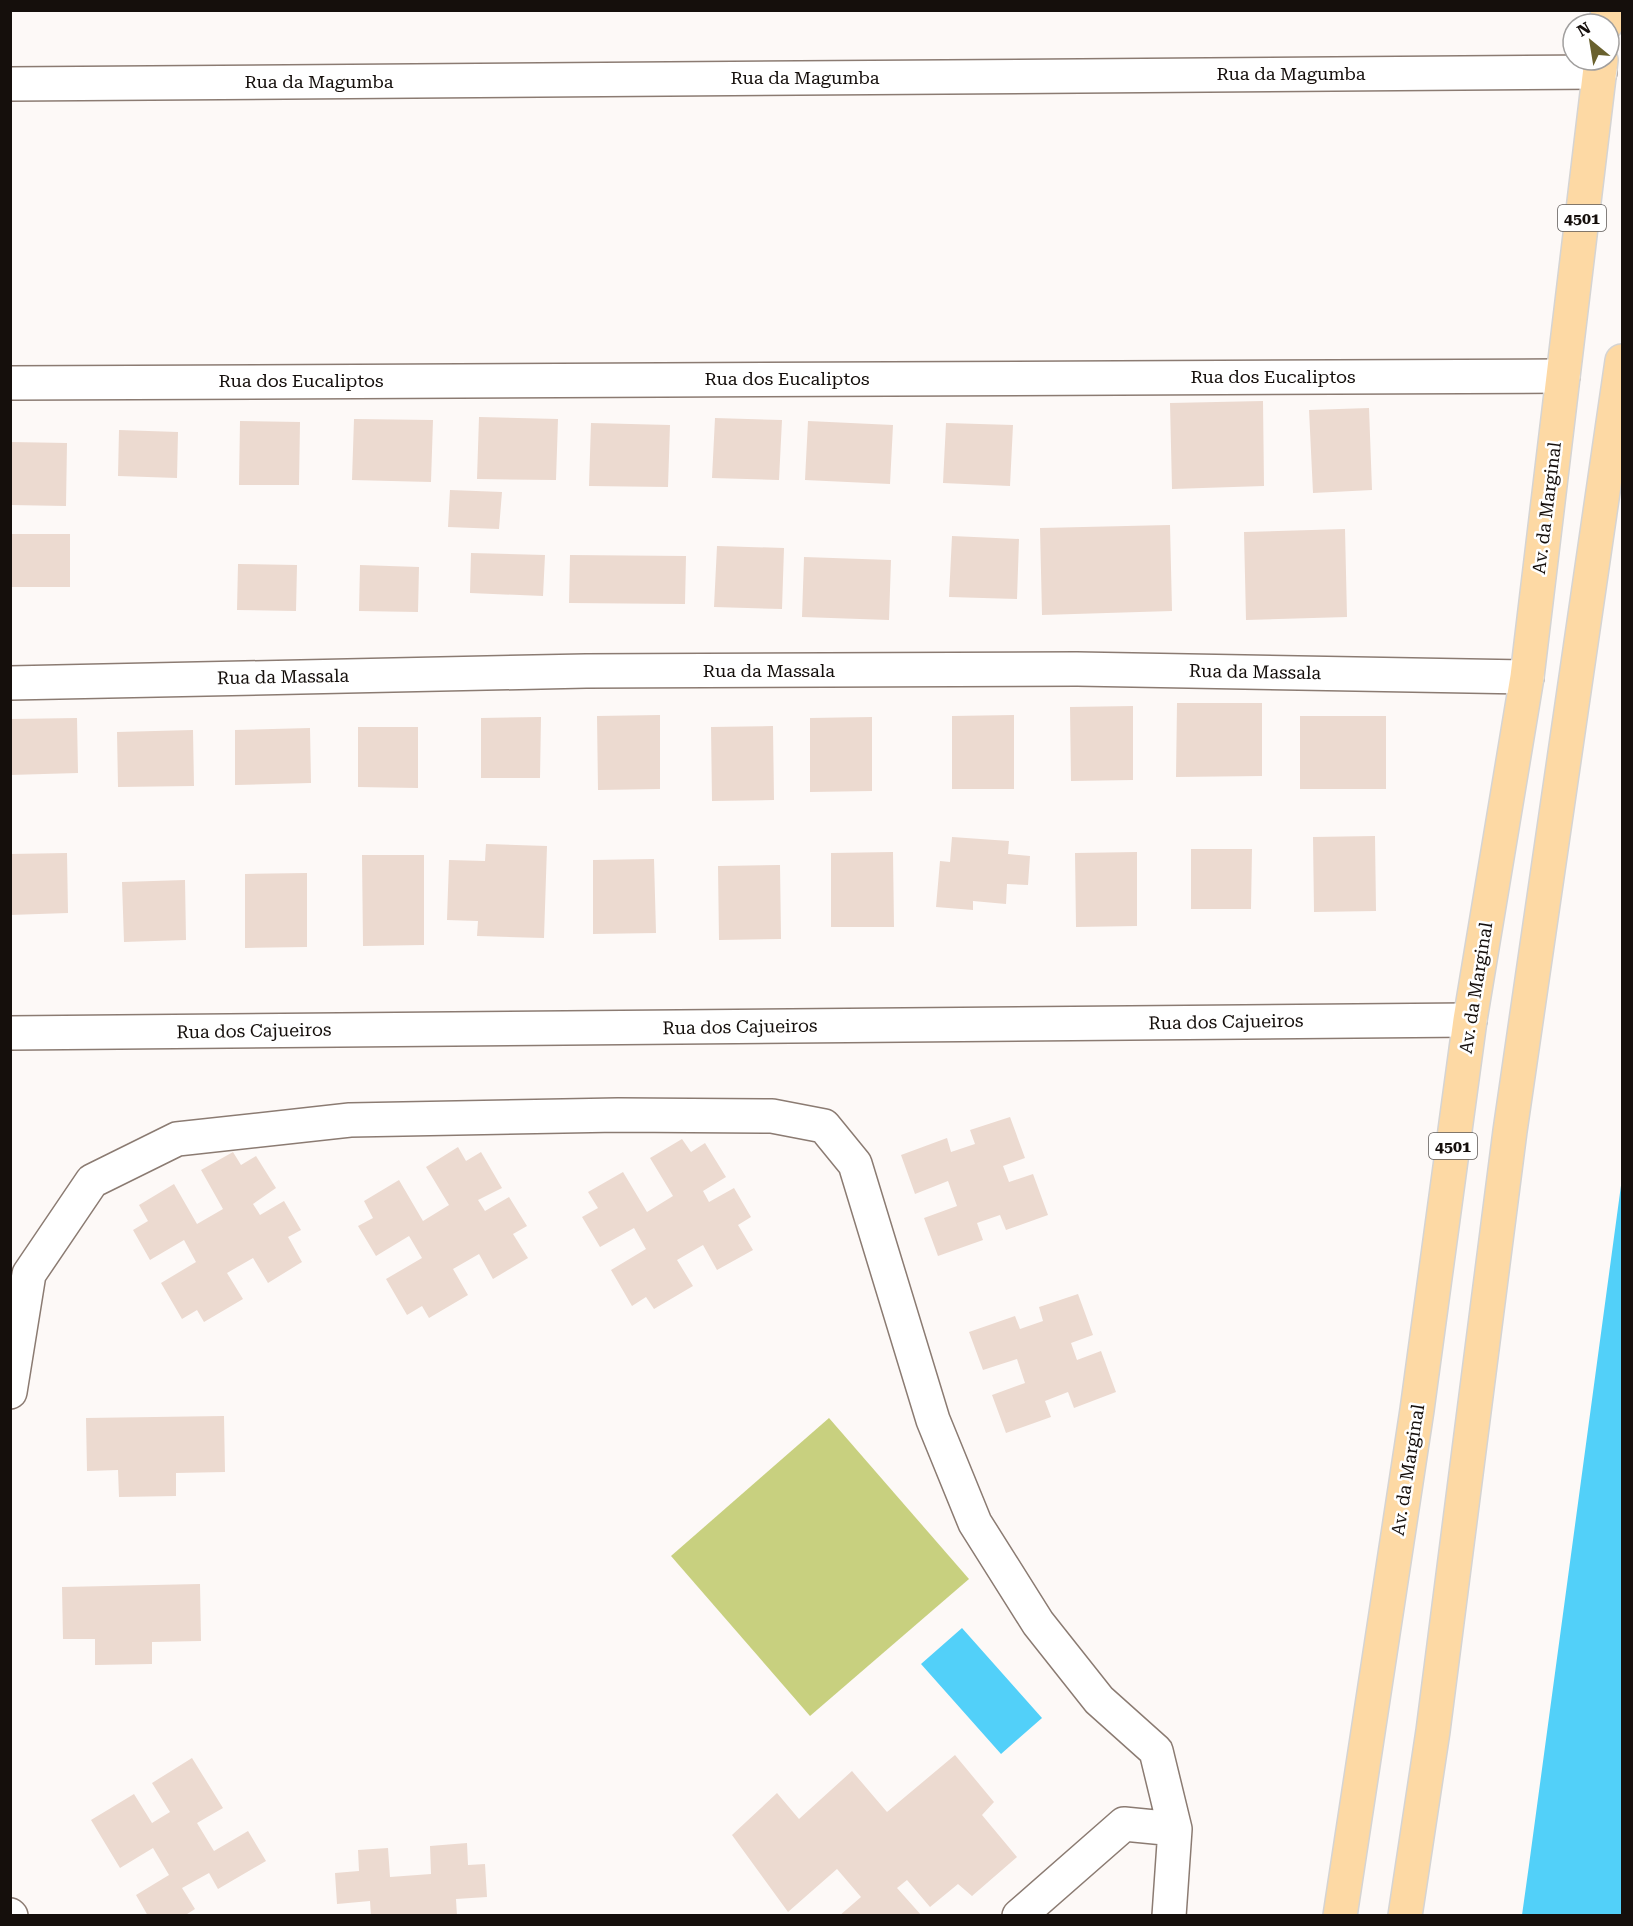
<svg xmlns="http://www.w3.org/2000/svg" width="1633" height="1926" font-family="'Roboto Serif',serif">
  <style>
    .green { fill: #c8d07f }
    .water { fill: #52d0f9 }
    .building { fill: #ecdad0 }
    .lines { fill: none; stroke-linecap: round; stroke-linejoin: round }
    .minor-casing { stroke: #8b7b72; stroke-width: 36 }
    .major-casing { stroke: #d5d4d3; stroke-width: 36 }
    .minor { stroke: #fff; stroke-width: 33 }
    .major { stroke: #fdd9a4; stroke-width: 33 }
    .labels { text-anchor: middle; stroke-width: 5; stroke-linejoin: round; paint-order: stroke }
    .shield { fill: #fff; stroke: #5b5755; stroke-width: 1.5 }
    .shield-label { font-size: 16px; font-weight: bold; fill: #150f0c }
    .street-label { font-size: 18px; fill: #150f0c; stroke: #fff }
  </style>
  <rect width="100%" height="100%" fill="#fdf9f7"/>
  <!-- green -->
  <path class="green" d="M829 1418 969 1579 810 1716 671 1556Z"/>
  <!-- water -->
  <path class="water" d="M1622 1178V1915H1522L1529 1865Z
    M962 1628 1042 1718 1001 1754 921 1664Z"/>
  <!-- building -->
  <path class="building" d="M1263 401 1264 486 1172 489 1170 403Z
    M1369 408 1372 490 1313 493 1309 410Z
    M479 417 558 419 556 480 477 479Z
    M715 418 782 420 779 480 712 478Z
    M354 419 433 420 431 482 352 480Z
    M240 421 300 422 299 485H239Z
    M808 421 893 425 890 484 805 480Z
    M591 423 670 425 668 487 589 486Z
    M946 423 1013 425 1010 486 943 483Z
    M119 430 178 432 177 478 118 476Z
    M10 442 67 443 66 506 10 505Z
    M450 490 502 492 499 529 448 527Z
    M1170 525 1172 611 1042 615 1040 528Z
    M1345 529 1347 617 1246 620 1244 532Z
    M11 534H70V587H11Z
    M952 536 1019 539 1017 599 949 597Z
    M717 546 784 548 782 609 714 607Z
    M471 553 545 555 543 596 470 593Z
    M570 555 686 556 685 604 569 603Z
    M804 557 891 560 889 620 802 617Z
    M238 564 297 565 296 611 237 610Z
    M360 565 419 567 418 612 359 611Z
    M1177 703H1262V776L1176 777Z
    M1133 706V780L1071 781 1070 707Z
    M660 715V789L598 790 597 716Z
    M1014 715V789H952V716Z
    M1300 716H1386V789H1300Z
    M541 717 540 778H481V718Z
    M872 717V791L810 792V718Z
    M77 718 78 773 10 775V719Z
    M773 726 774 800 712 801 711 727Z
    M358 727H418V788L358 787Z
    M310 728 311 783 235 785V730Z
    M193 730 194 786 118 787 117 732Z
    M1375 836 1376 911 1314 912 1313 837Z
    M952 837 1009 841 1008 854 1030 856 1028 885 1007 884 1006 904 973 901V910L936 907 940 861 950 862Z
    M486 844 547 846 544 938 477 936 478 921 447 920 449 860 485 861Z
    M1191 849H1252L1251 909H1191Z
    M893 852 894 927H831V853Z
    M1137 852V926L1076 927 1075 853Z
    M67 853 68 913 10 915V854Z
    M362 855H424V945L363 946Z
    M654 859 656 933 593 934V860Z
    M780 865 781 939 719 940 718 866Z
    M307 873V947L245 948V874Z
    M185 880 186 940 124 942 122 882Z
    M1010 1117 1025 1158 1003 1166 1009 1182 1033 1174 1048 1215 1006 1230 1000 1215 977 1223 983 1240 938 1256 924 1218 957 1206 948 1181 915 1194 901 1155 947 1138 951 1152 975 1144 970 1130Z
    M682 1139 691 1152 705 1143 726 1177 703 1191 709 1202 734 1188 751 1217 738 1225 753 1250 717 1270 703 1245 677 1260 693 1286 654 1309 646 1297 632 1306 611 1270 646 1249 634 1228 600 1247 582 1217 598 1208 588 1192 623 1172 647 1212 673 1196 650 1158Z
    M458 1147 466 1161 481 1152 502 1188 478 1200 485 1211 509 1197 527 1226 513 1234 528 1258 493 1279 479 1254 453 1269 468 1295 429 1318 422 1306 407 1315 386 1279 422 1258 409 1236 376 1256 358 1226 373 1218 364 1201 399 1180 423 1221 449 1205 426 1167Z
    M233 1152 241 1165 256 1156 276 1188 253 1204 260 1215 284 1201 301 1230 288 1237 302 1262 268 1283 253 1258 227 1273 243 1299 204 1322 197 1310 182 1319 161 1283 196 1262 184 1240 150 1260 133 1230 148 1221 139 1205 174 1184 197 1224 223 1209 201 1170Z
    M1078 1294 1093 1335 1071 1343 1077 1360 1101 1351 1116 1392 1074 1408 1068 1392 1045 1401 1051 1417 1006 1433 992 1395 1025 1383 1017 1359 983 1370 969 1332 1015 1316 1020 1329 1043 1321 1039 1307Z
    M224 1416 225 1472 176 1473V1496L119 1497 118 1470 87 1471 86 1418Z
    M200 1584 201 1641 152 1642V1664L95 1665V1639H63L62 1587Z
    M955 1755 994 1802 982 1815 1017 1857 972 1896 958 1884 930 1907 907 1880 897 1888 922 1916H839L861 1897 837 1869 788 1912 732 1835 777 1793 799 1819 852 1771 887 1812Z
    M192 1758 223 1808 197 1823 214 1851 248 1831 266 1861 218 1889 209 1873 182 1888 195 1909 184 1916H148L136 1895 169 1875 153 1848 120 1868 91 1820 134 1794 152 1823 170 1812 152 1783Z
    M467 1843 468 1865 485 1864 487 1897 456 1899 457 1916H371L370 1901 337 1904 335 1873 359 1871 358 1850 388 1848 390 1877 431 1874 430 1846Z"/>
  <g class="lines">
    <!-- minor casing -->
    <g class="minor-casing">
      <path id="minor" d="M10 84 1600 72
        M10 383 1563 376
        M10 683 586 671 1077 669 1527 677
        M10 1033 1470 1020
        M10 1392 29 1274 92 1181 177 1139 350 1120 618 1115 772 1116 824 1126 855 1164 933 1420 975 1523 1038 1623 1099 1700 1156 1751 1175 1829 1169 1916
        M10 1915 11 1916
        M1019 1916 1124 1824 1175 1829"/>
    </g>
    <!-- major casing -->
    <g class="major-casing">
      <path id="major" d="M1606 24 1608 10
        M1340 1916 1417 1410 1470 1020 1527 677 1601 60
        M1405 1916 1433 1731 1510 1131 1622 361"/>
    </g>
    <!-- minor -->
    <use href="#minor" class="minor"/>
    <!-- major -->
    <use href="#major" class="major"/>
  </g>
  <g class="labels">
    <!-- shield labels -->
    <g class="shield">
      <rect x="1558" y="205" width="48" height="26" rx="4.5"/>
      <rect x="1429" y="1133" width="48" height="26" rx="4.5"/>
    </g>
    <g class="shield-label">
      <text x="1582" y="224">4501</text>
      <text x="1453" y="1152">4501</text>
    </g>
    <!-- street labels -->
    <g class="street-label">
      <text x="1291" y="80">Rua da Magumba</text>
      <text x="805" y="84">Rua da Magumba</text>
      <text x="319" y="88">Rua da Magumba</text>
      <text x="1273" y="383">Rua dos Eucaliptos</text>
      <text x="787" y="385">Rua dos Eucaliptos</text>
      <text x="301" y="387">Rua dos Eucaliptos</text>
      <text transform="translate(1547 508) rotate(-83)" y="6">Av. da Marginal</text>
      <text x="769" y="677">Rua da Massala</text>
      <text transform="translate(1255 672) rotate(1)" y="6">Rua da Massala</text>
      <text transform="translate(283 677) rotate(-1)" y="6">Rua da Massala</text>
      <text transform="translate(1476 988) rotate(-81)" y="6">Av. da Marginal</text>
      <text transform="translate(1226 1022) rotate(-1)" y="6">Rua dos Cajueiros</text>
      <text transform="translate(740 1027) rotate(-1)" y="6">Rua dos Cajueiros</text>
      <text transform="translate(254 1031) rotate(-1)" y="6">Rua dos Cajueiros</text>
      <text transform="translate(1408 1470) rotate(-81)" y="6">Av. da Marginal</text>
    </g>
  </g>
  <!-- border -->
  <rect width="1633" height="1926" fill="none" stroke="#150f0c" stroke-width="24"/>
  <!-- north arrow -->
  <g transform="translate(1591 42) rotate(330)"><circle r="28" fill="#ffffff" stroke="#a19f9e" stroke-width="1.5"/>
  <path d="M0-4.5L10 22L0 15L-10 22Z" fill="#69612e"/>
  <text y="-9" font-size="16" font-weight="bold" text-anchor="middle" fill="#150f0c">N</text>
  </g>
</svg>
